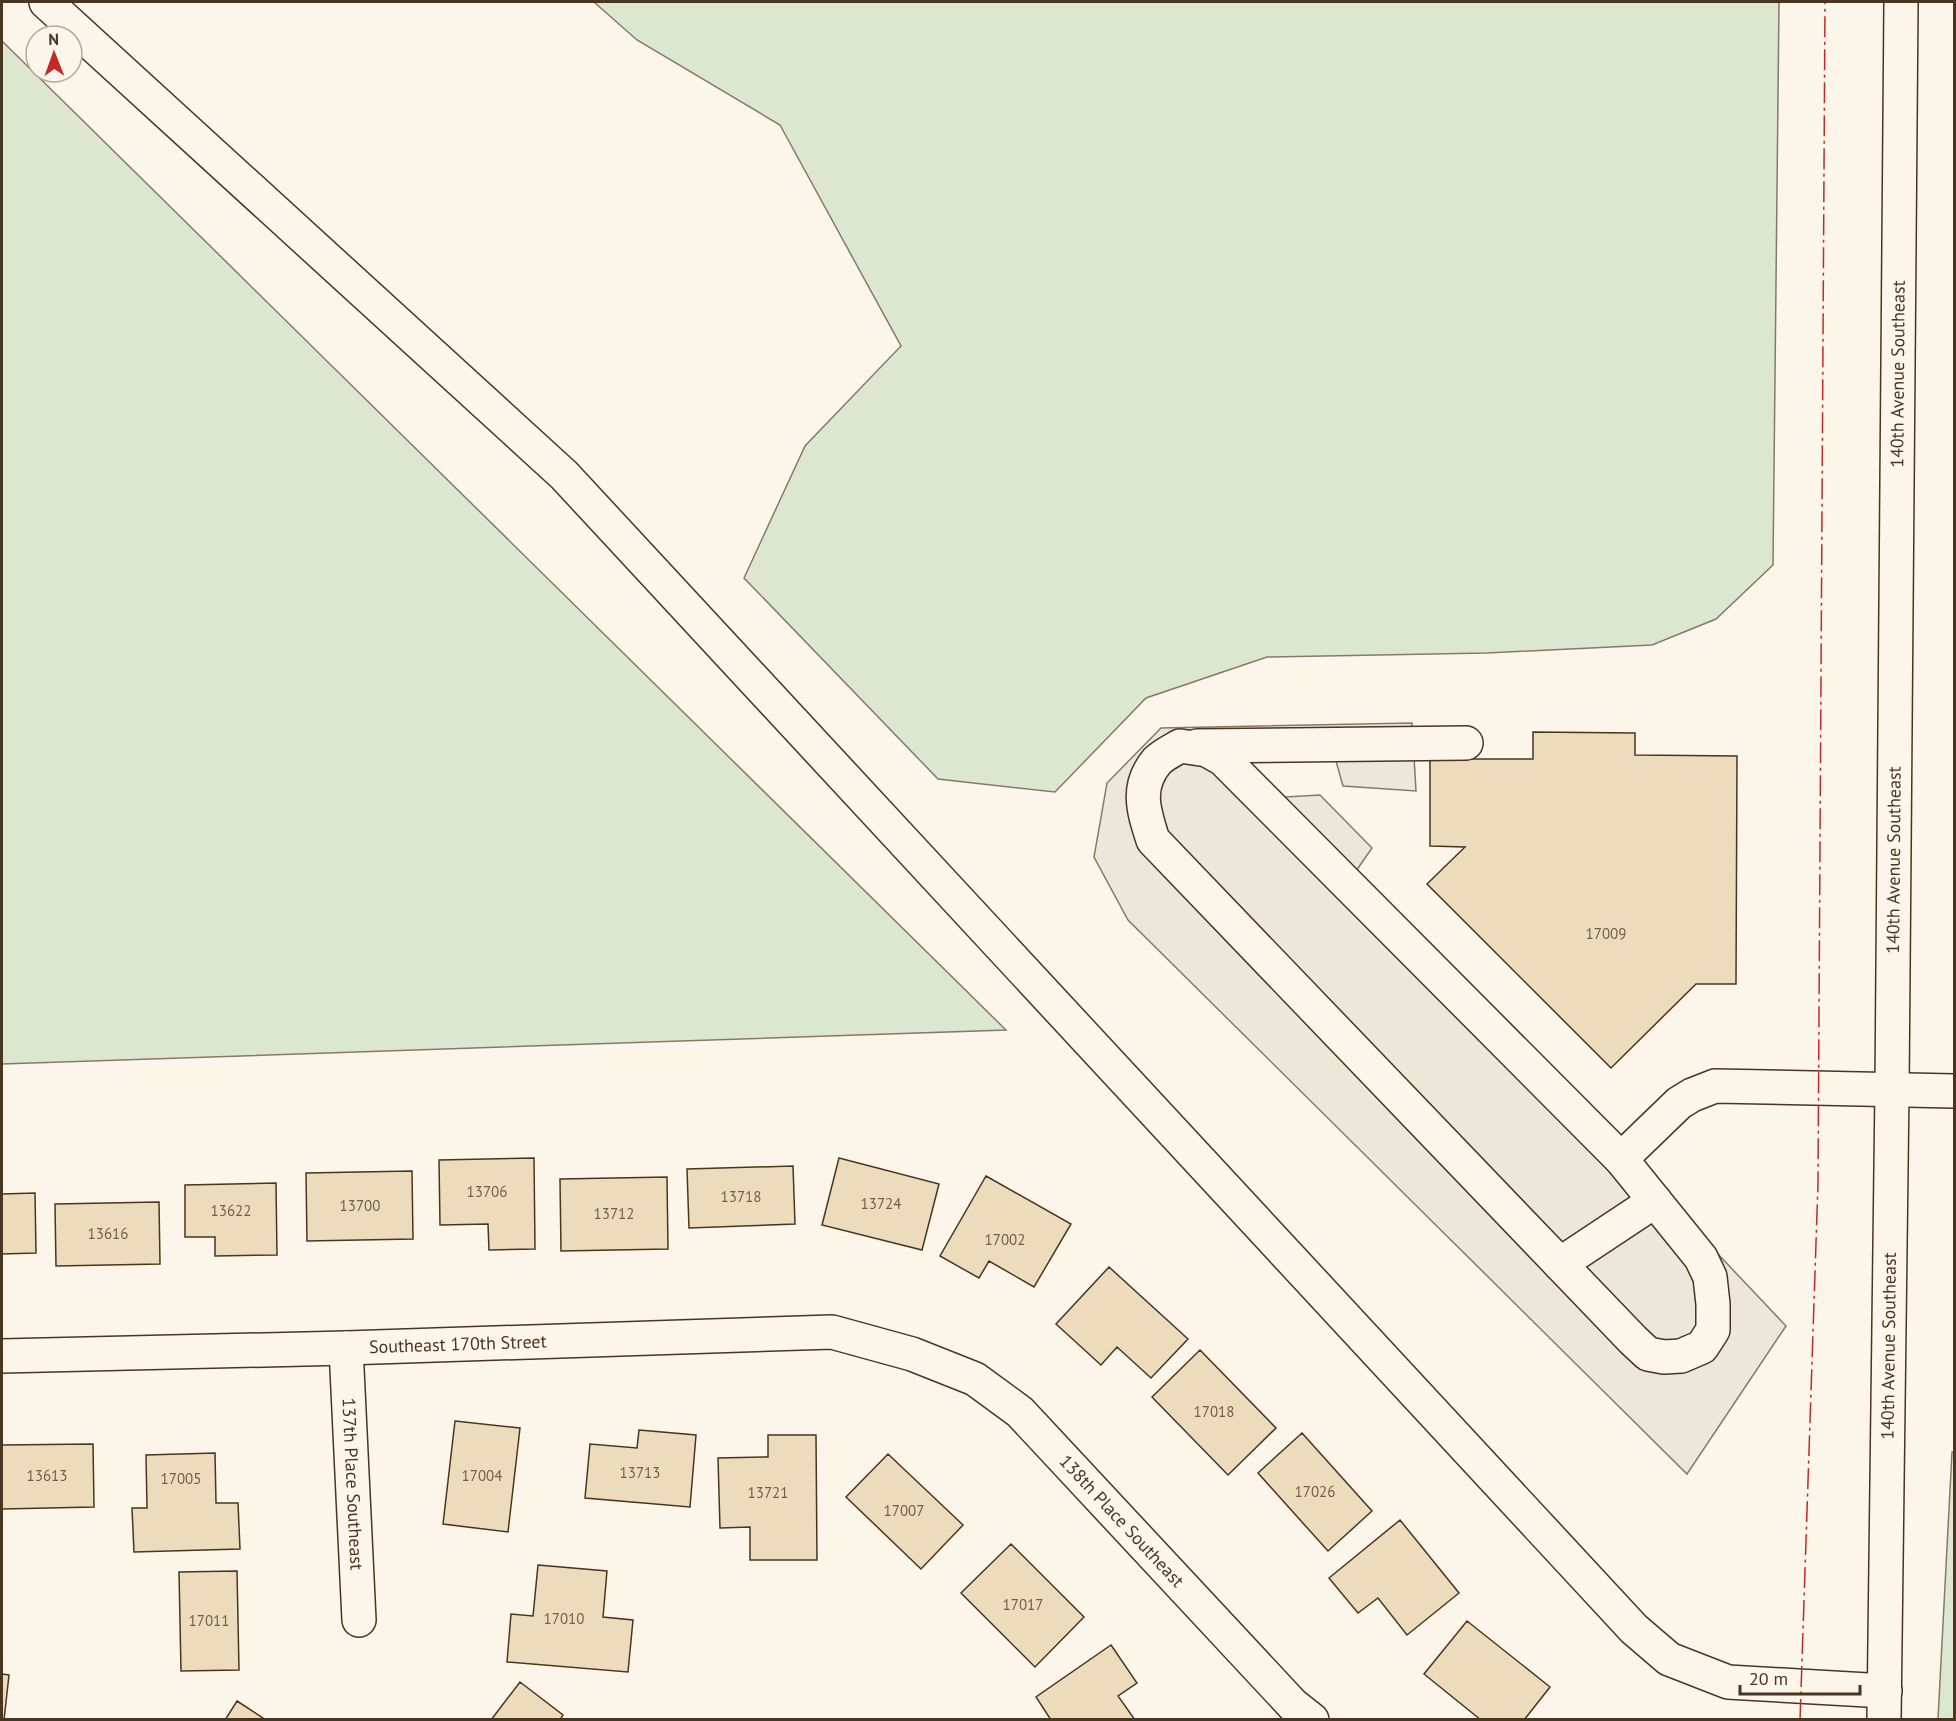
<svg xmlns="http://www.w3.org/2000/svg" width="1956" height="1721" font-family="'PT Sans',sans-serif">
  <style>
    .green { fill: #dce7d0; stroke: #887966; stroke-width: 1.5 }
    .parking { fill: #ede7d9; stroke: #887966; stroke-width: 1.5 }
    .building { fill: #ecdcbc; stroke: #4a3520; stroke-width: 1.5 }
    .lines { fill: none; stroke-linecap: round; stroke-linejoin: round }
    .minor-casing { stroke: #4a3520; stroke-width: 36 }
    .major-casing { stroke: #4a3520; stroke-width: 36 }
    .minor { stroke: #fbf6e9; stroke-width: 33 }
    .major { stroke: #fbf6e9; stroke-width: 33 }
    .power { stroke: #c62828; stroke-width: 1.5; stroke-dasharray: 21 4.5 3 4.5; stroke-linecap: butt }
    .labels { text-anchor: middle; stroke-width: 4.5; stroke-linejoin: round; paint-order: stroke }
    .number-label { font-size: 15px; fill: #725f47 }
    .street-label { font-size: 18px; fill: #4a3520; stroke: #fbf6e9 }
  </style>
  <rect width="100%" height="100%" fill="#fbf6e9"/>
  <!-- green -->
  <path class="green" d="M594 2H1779L1773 565 1716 619 1652 645 1487 653 1267 657 1146 698 1055 792 938 779 744 578 805 446 901 346 780 125 637 40Z
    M2 41 1006 1030 2 1064Z
    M1952 1452H1954V1719H1938Z"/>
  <!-- parking -->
  <path class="parking" d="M1412 723 1416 791 1343 786 1336 761 1247 760 1285 797 1320 795 1372 848 1356 871 1786 1326 1687 1474 1128 920 1094 857 1107 783 1161 728Z"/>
  <!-- building -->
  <path class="building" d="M1533 732 1635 733V755L1737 756 1736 984H1696L1611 1068 1427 884 1465 847 1430 846V759H1533Z
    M534 1158 535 1249 489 1250 488 1224 440 1225 439 1160Z
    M839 1158 939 1184 922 1250 822 1225Z
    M793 1166 795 1224 689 1228 687 1169Z
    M412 1171 413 1239 307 1241 306 1173Z
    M986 1176 1071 1224 1034 1287 989 1261 979 1278 940 1256Z
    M667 1177 668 1249 561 1251 560 1179Z
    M276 1183 277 1255 215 1256V1237H185V1185Z
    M35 1193 36 1253 2 1254V1194Z
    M159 1202 160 1264 56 1266 55 1204Z
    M1109 1267 1188 1339 1151 1378 1117 1347 1101 1365 1056 1324Z
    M1200 1350 1276 1428 1228 1475 1152 1397Z
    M455 1421 520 1428 508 1532 443 1524Z
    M639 1430 696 1435 690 1507 585 1498 590 1444 637 1448Z
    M1302 1433 1372 1511 1328 1551 1258 1473Z
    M768 1435H816L817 1560H750V1527L720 1528 718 1458 768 1457Z
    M93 1444 94 1507 2 1509V1445Z
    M215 1453 216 1503H238L240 1549 134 1552 132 1508H147L146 1455Z
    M888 1454 963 1525 921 1569 846 1497Z
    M1400 1520 1459 1593 1407 1635 1378 1598 1358 1613 1329 1578Z
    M1011 1544 1084 1617 1035 1667 961 1593Z
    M538 1565 607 1571 603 1617 633 1620 628 1672 507 1662 511 1614 533 1616Z
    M237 1571 239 1670 181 1671 179 1572Z
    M1467 1621 1550 1687 1524 1720H1481L1424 1674Z
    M1111 1645 1137 1683 1118 1696 1135 1720H1051L1036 1697Z
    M2 1674 9 1675 4 1720H2Z
    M520 1682 563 1715 560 1720H491Z
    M237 1701 266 1720H225Z"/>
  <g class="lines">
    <!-- minor casing -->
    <g class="minor-casing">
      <g id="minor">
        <path d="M46 2 564 475 1634 1629 1669 1659 1728 1682 1885 1691"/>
        <path d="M1180 746 1207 750 1223 759 1621 1159 1701 1258 1710 1277 1713 1304V1330L1702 1347 1681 1356 1664 1357 1648 1354 1633 1340 1153 840C1144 812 1135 787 1157 761 1163 755 1173 750 1180 746Z"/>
        <path d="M1197 746 1466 743"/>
        <path d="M1621 1159 1679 1103 1692 1095 1715 1086 1954 1091"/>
        <path d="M1560 1264 1655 1201"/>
        <path id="s1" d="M346 1348 359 1620"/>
        <path id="s2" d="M2 1356 346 1348 832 1332 912 1354 975 1379 1020 1412 1293 1705 1312 1720"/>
      </g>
    </g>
    <!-- major casing -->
    <g class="major-casing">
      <g id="major">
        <path id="s3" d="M1884 1720 1892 1089 1901 2"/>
      </g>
    </g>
    <!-- minor -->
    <use href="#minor" class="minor"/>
    <!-- major -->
    <use href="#major" class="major"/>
    <!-- power -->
    <path class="power" d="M1800 1720 1818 1183 1825 2"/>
  </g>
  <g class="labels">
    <!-- number labels -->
    <g class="number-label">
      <text x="1606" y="939">17009</text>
      <text x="487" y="1197">13706</text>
      <text x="741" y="1202">13718</text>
      <text x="881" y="1209">13724</text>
      <text x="360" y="1211">13700</text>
      <text x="231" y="1216">13622</text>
      <text x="614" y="1219">13712</text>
      <text x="108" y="1239">13616</text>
      <text x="1005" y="1245">17002</text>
      <text x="1214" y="1417">17018</text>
      <text x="640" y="1478">13713</text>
      <text x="47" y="1481">13613</text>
      <text x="482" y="1481">17004</text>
      <text x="181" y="1484">17005</text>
      <text x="1315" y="1497">17026</text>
      <text x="768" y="1498">13721</text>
      <text x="904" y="1516">17007</text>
      <text x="1023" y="1610">17017</text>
      <text x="564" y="1624">17010</text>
      <text x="209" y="1626">17011</text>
    </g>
    <!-- street labels -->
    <g class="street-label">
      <text dy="6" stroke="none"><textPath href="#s3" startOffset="1346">140th Avenue Southeast</textPath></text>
      <text dy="6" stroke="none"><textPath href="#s3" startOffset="860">140th Avenue Southeast</textPath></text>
      <text dy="6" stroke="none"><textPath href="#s2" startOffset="456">Southeast 170th Street</textPath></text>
      <text dy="6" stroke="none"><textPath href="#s3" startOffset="374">140th Avenue Southeast</textPath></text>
      <text dy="6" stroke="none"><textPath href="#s1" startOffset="136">137th Place Southeast</textPath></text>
      <text dy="6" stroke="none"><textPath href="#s2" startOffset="1186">138th Place Southeast</textPath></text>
    </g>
  </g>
  <!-- border -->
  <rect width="1956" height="1721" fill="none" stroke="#4a3520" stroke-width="6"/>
  <!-- north arrow -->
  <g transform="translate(54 54) rotate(359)"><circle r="28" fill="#fbf6e9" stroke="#b4a999" stroke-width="1.5"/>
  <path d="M0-4.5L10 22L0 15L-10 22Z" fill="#c62828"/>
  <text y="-9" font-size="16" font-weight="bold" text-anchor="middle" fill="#4a3520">N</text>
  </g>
  <!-- scale -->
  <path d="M1740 1685v9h120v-9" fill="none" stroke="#4a3520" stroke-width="3"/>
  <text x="1749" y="1685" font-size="18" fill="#4a3520" stroke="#fbf6e9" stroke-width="4.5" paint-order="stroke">20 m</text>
</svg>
